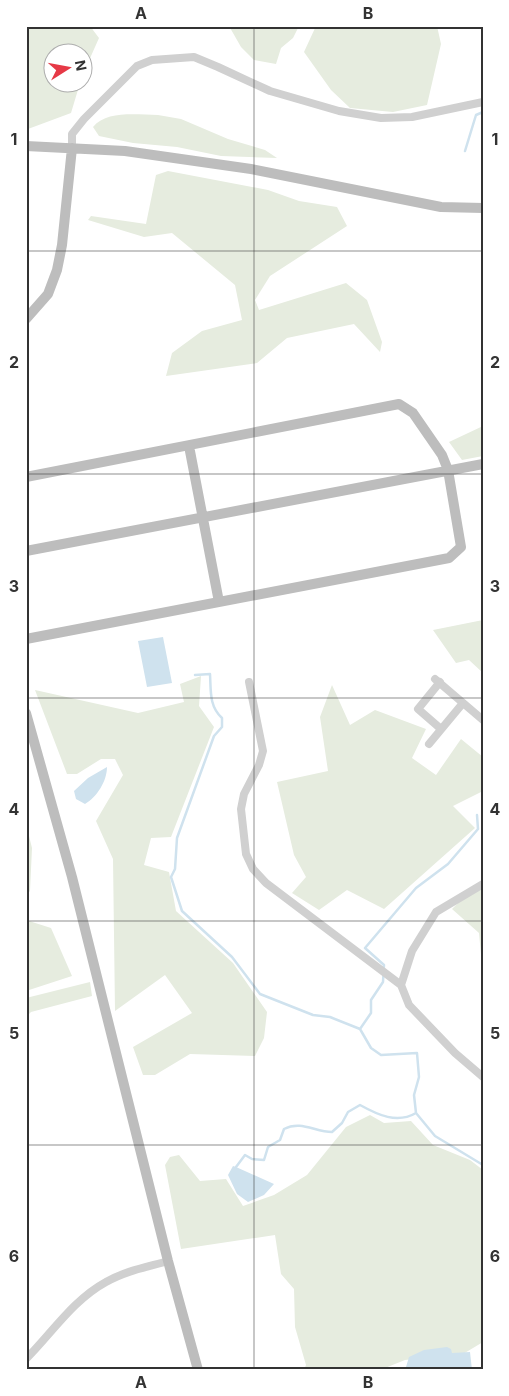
<svg xmlns="http://www.w3.org/2000/svg" width="509" height="1396" font-family="Inter,sans-serif">
  <style>
    .green { fill: #e6ecdf }
    .water { fill: #cfe2ee }
    .lines { fill: none; stroke-linecap: round; stroke-linejoin: round }
    .stream { stroke: #cfe2ee; stroke-width: 2.5 }
    .street { stroke: #d0d0d0; stroke-width: 8 }
    .secondary { stroke: #bdbdbd; stroke-width: 10 }
    .grid { fill: none; stroke: #333; stroke-width: 1; stroke-opacity: 0.55 }
    .neatline { fill: none; stroke: #333; stroke-width: 2 }
    .grid-label { font-size: 16px; text-anchor: middle; font-weight: bold; fill: #333 }
  </style>
  <rect width="100%" height="100%" fill="#fff"/>
  <!-- green -->
  <path class="green" d="M26 26H90L99 38 83 74 82 52H52V82L80 83 71 113 28 129Z
    M229 26H299L293 38 281 48 276 64 254 60 241 47Z
    M316 26H437L441 44 427 105 393 112 350 108 331 90 304 52Z
    M158 115 181 119 228 139 265 150 277 158 221 156 177 147 133 143 99 136 93 127C107 110 137 115 158 115Z
    M168 171 268 190 299 201 337 207 347 226 270 276 255 300 259 310 346 283 367 300 382 342 380 352 354 324 287 338 257 363 166 376 172 353 202 331 242 320 235 285 172 233 144 237 88 220 91 216 146 224 156 175Z
    M483 426V456L462 460 449 442Z
    M483 620V673L469 660 456 663 433 630Z
    M201 676 199 706 214 727 171 837 151 838 144 865 169 872 176 911 233 963 267 1012 264 1038 255 1056 190 1054 155 1075H143L133 1047 192 1013 165 975 115 1011 113 859 96 821 123 775 115 759H101L77 774H67L35 690 138 713 184 702 180 684Z
    M332 685 350 725 375 710 426 729 412 758 436 775 461 739 483 757V791L453 806 475 828 384 909 347 890 319 910 292 893 306 877 294 855 277 782 328 771 320 717Z
    M26 824 32 848 30 891 26 896Z
    M483 886V976L479 933 452 909 465 896Z
    M26 917 29 921 51 928 72 976 26 991Z
    M90 982 92 996 31 1012 26 1017V998Z
    M370 1115 384 1123 411 1121 433 1145 470 1160 483 1170V1342L463 1354 405 1360 380 1370H304L306 1365 295 1327 294 1289 281 1274 275 1235 181 1249 165 1165 170 1157 179 1155 200 1181 226 1179 243 1206 274 1195 307 1175 346 1127Z"/>
  <!-- water -->
  <path class="water" d="M163 637 172 683 147 687 138 641Z
    M107 767C107 781 97 797 85 804L76 799 74 791 88 778Z
    M233 1166 236 1167 274 1184 264 1195 248 1202 237 1194 228 1175Z
    M447 1347 451 1349 452 1353 470 1352 472 1370H408L406 1367 409 1357 424 1350Z"/>
  <g class="lines">
    <!-- stream -->
    <path class="stream" d="M465 151 476 115 483 112
      M195 675 210 674C211 691 209 706 222 718V727L214 736 177 838 175 869 171 877 182 911 232 957 260 994 313 1015 330 1017 360 1029 371 1048 381 1055 417 1053 419 1077 414 1095 416 1113 435 1136 483 1165
      M360 1029 371 1013V1000L383 982 384 965 365 948 416 888 448 864 478 829 477 815
      M236 1167 245 1155 252 1159 264 1160 268 1147 280 1140 284 1129C301 1120 315 1132 332 1132L342 1123 348 1112 360 1105C378 1115 397 1124 416 1113"/>
    <!-- street -->
    <path class="street" d="M72 148V134L84 119 137 66 152 60 194 57 218 67 270 91 339 111 381 118 412 117 483 102
      M435 679 483 720
      M249 682 263 751 259 765 244 794 241 809 246 854 253 869 266 883 401 985
      M440 682 418 709 441 729
      M429 744 463 703
      M483 884 436 912 412 951 401 985 409 1005 455 1053 483 1077
      M26 1359C52 1333 73 1300 106 1282 125 1271 147 1267 168 1261"/>
    <!-- secondary -->
    <path class="secondary" d="M26 146 125 151 251 169 441 207 483 208
      M26 319 48 294 57 270 62 245 72 148
      M189 446 219 602
      M26 477 399 404 413 413 442 455 448 470 461 547 449 558 26 639
      M26 551 483 464
      M26 713 72 877 168 1261 198 1370"/>
  </g>
  <!-- grid -->
  <path class="grid" d="M254 26V1370M26 251H483M26 474H483M26 698H483M26 921H483M26 1145H483"/>
  <!-- border -->
  <rect width="509" height="1396" fill="none" stroke="#ffffff" stroke-width="55"/>
  <!-- north arrow -->
  <g transform="translate(68 68) rotate(79)"><circle r="24" fill="#ffffff" stroke="#adadad"/>
  <path d="M0-4L9 19L0 12L-9 19Z" fill="#e63946"/>
  <text y="-8" font-size="14" font-weight="bold" text-anchor="middle" fill="#333333">N</text>
  </g>
  <rect x="28" y="28" width="454" height="1340" class="neatline"/>
  <g class="grid-label">
    <text x="141" y="19">A</text>
    <text x="368" y="19">B</text>
    <text x="14" y="145">1</text>
    <text x="495" y="145">1</text>
    <text x="14" y="368">2</text>
    <text x="495" y="368">2</text>
    <text x="14" y="592">3</text>
    <text x="495" y="592">3</text>
    <text x="14" y="815">4</text>
    <text x="495" y="815">4</text>
    <text x="14" y="1039">5</text>
    <text x="495" y="1039">5</text>
    <text x="14" y="1262">6</text>
    <text x="495" y="1262">6</text>
    <text x="141" y="1388">A</text>
    <text x="368" y="1388">B</text>
  </g>
</svg>
